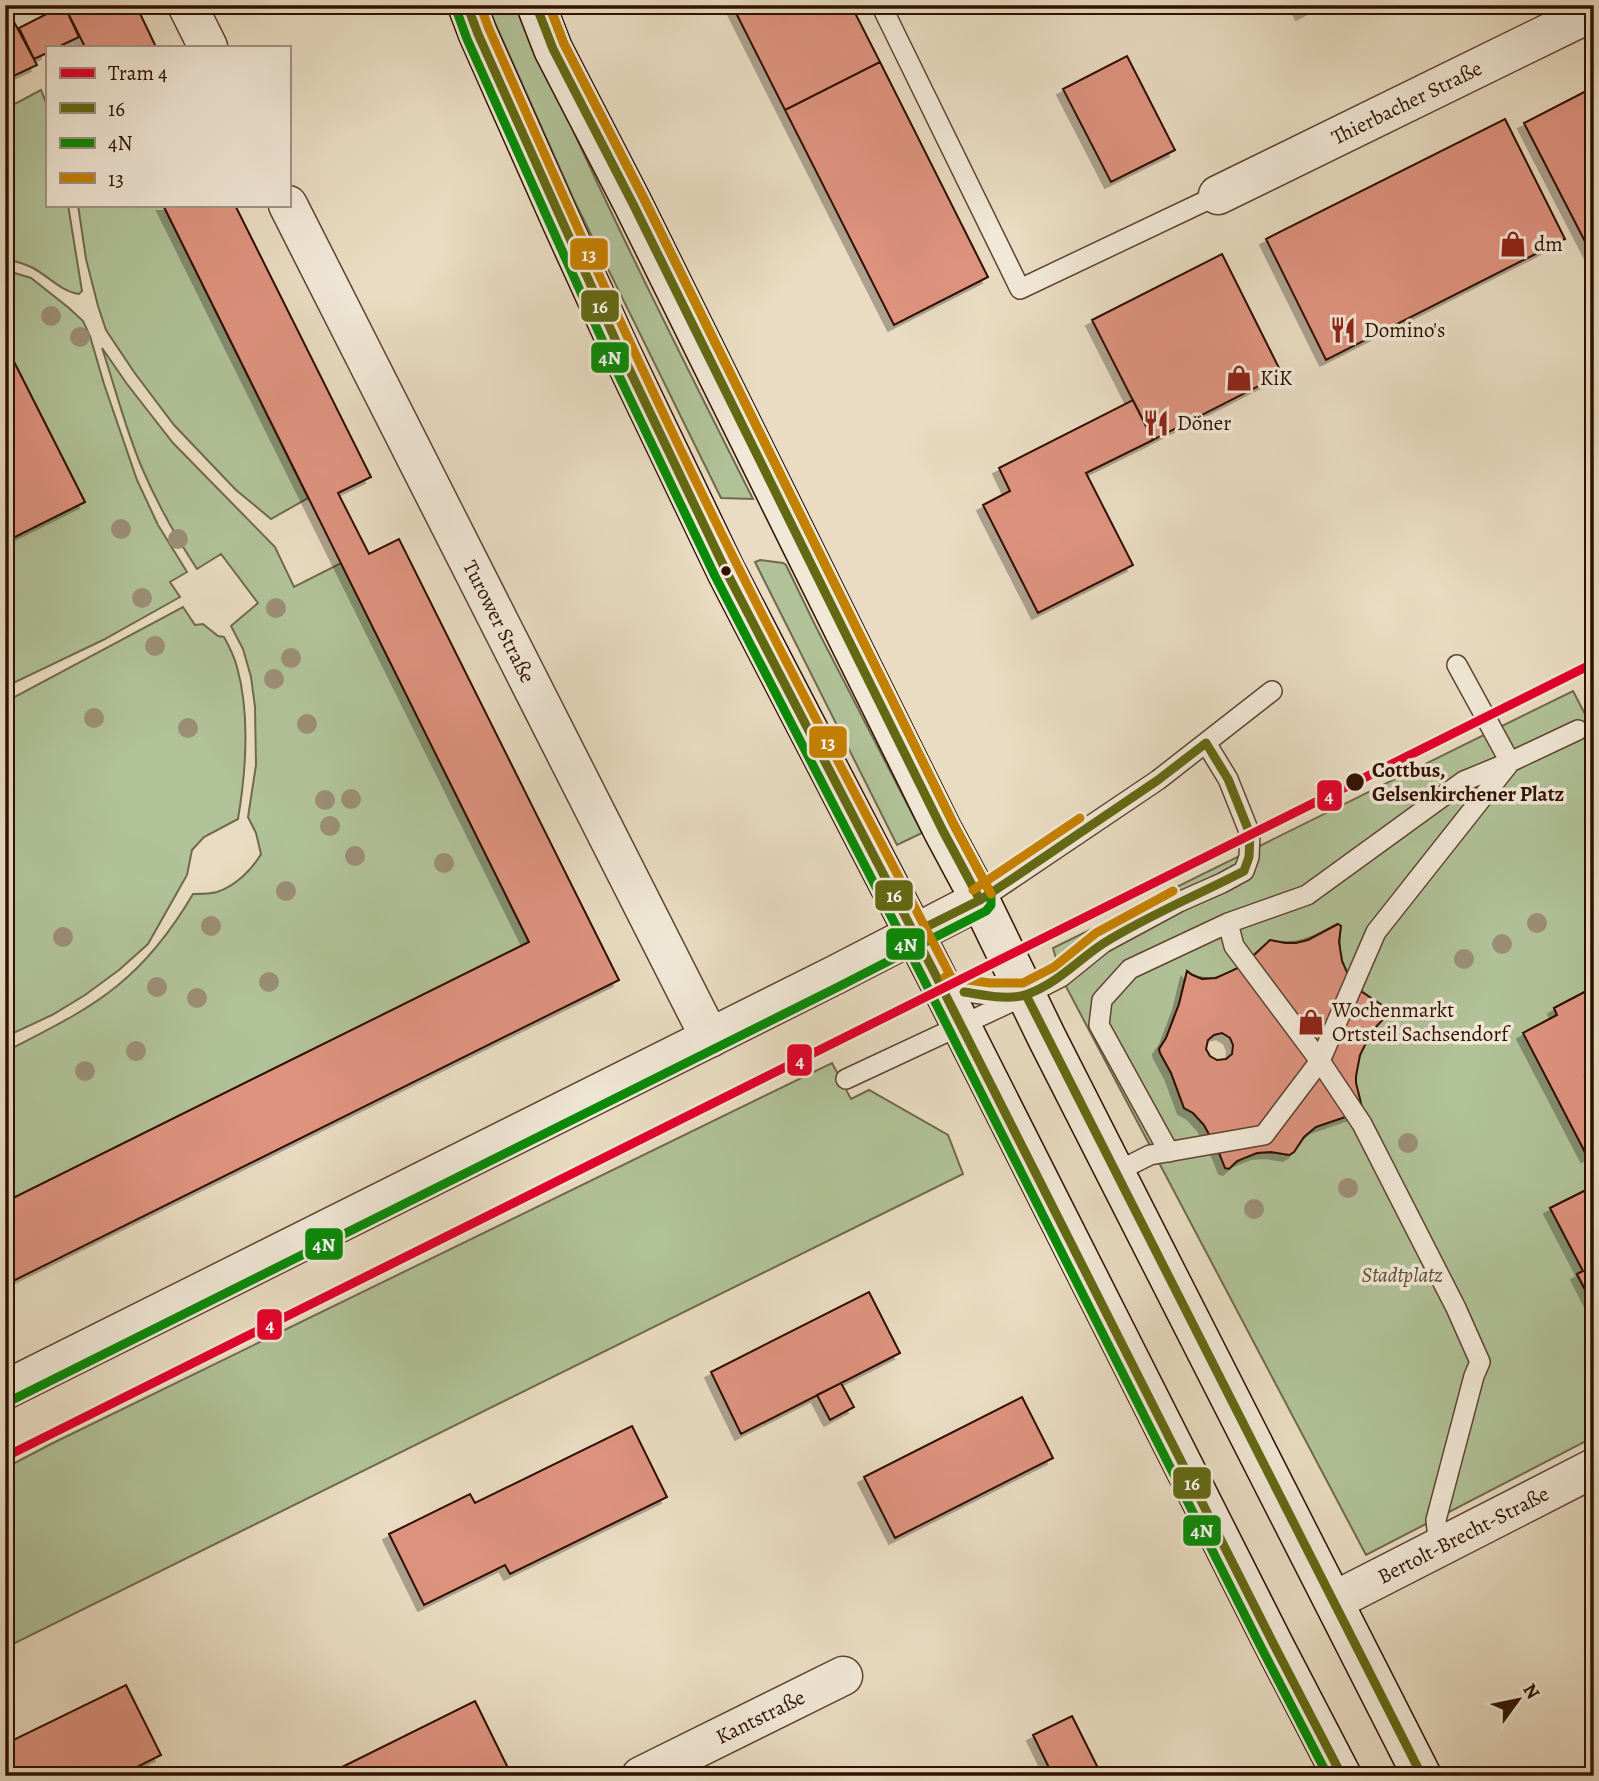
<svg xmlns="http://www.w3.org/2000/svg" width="1599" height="1781" font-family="Alegreya,serif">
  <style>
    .green { fill: #b1c298; stroke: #70694c; stroke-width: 2; fill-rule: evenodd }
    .building { fill: #de937f; stroke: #2f1001; stroke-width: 2; fill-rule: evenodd; filter: url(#shadow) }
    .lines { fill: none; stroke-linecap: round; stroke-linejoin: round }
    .lane-casing { stroke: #5e4331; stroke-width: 22 }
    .street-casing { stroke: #5e4331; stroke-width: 41 }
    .secondary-casing { stroke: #2f1001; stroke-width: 41 }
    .lane { stroke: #f1e8d7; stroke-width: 19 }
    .street { stroke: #f1e8d7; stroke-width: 38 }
    .secondary { stroke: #f1e8d7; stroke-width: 38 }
    .bus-1-casing { stroke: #f1e8d7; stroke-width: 14 }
    .bus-2-casing { stroke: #f1e8d7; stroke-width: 14 }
    .bus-3-casing { stroke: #f1e8d7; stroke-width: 14 }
    .bus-1 { stroke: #636913; stroke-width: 9 }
    .bus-2 { stroke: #088a08; stroke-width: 9 }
    .bus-3 { stroke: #c58000; stroke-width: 9 }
    .tram-1-casing { stroke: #f1e8d7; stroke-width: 14 }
    .tram-1 { stroke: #e4002b; stroke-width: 9 }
    .tree { fill: #9b8e75 }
    .bus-dot { fill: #2f1001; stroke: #f1e8d7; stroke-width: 2.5 }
    .labels { text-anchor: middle; stroke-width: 7; stroke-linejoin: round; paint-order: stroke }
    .street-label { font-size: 21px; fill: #2f1001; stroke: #f1e8d7 }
    .poi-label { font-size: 21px; fill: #2f1001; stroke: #f1e8d7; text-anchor: start }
    .stop-label { font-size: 21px; font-weight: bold; fill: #2f1001; stroke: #f1e8d7; text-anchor: start }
    .park-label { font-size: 21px; font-style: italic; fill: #5c4e36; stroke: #f1e8d7 }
    .line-badge { stroke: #f1e8d7; stroke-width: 2.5 }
    .badge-label { font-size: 19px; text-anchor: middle; font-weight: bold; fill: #fff }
  </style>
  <defs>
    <filter id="shadow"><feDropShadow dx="-6" dy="6" stdDeviation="0" flood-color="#0004"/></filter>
  </defs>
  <rect width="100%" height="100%" fill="#e9dcc2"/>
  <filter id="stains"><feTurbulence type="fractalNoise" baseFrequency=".00286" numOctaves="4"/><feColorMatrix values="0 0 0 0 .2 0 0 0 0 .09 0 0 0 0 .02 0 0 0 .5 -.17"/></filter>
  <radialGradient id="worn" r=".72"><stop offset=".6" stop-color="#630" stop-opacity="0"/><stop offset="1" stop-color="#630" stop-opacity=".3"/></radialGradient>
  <!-- green -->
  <path class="green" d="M487 5H518C589 174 671 336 753 499L721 498 574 200Z
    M41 90 47 105V205H68L82 291 79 294C62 292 48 276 33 268 25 264 15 261 5 259V109Z
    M78 205H163L308 498 271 519 236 490 174 425 134 372 106 330 98 306 86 259Z
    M5 270 31 278 69 308 83 321 90 336 104 384 137 480 158 525 187 572 170 582 180 597 103 640 5 687V542L85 502 5 344Z
    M102 348 127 384 173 443 275 547 294 587 341 563 529 942 5 1202V1052C43 1032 84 1013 117 986 148 961 173 928 193 894 200 894 210 894 217 892 235 886 252 870 261 854L256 833 248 817 256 765 255 707 251 677 243 649 231 626 258 603 221 554 197 569C176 537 157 503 142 468 126 431 115 387 102 348Z
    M760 560 783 563 786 565 815 625 922 833 897 845 755 562Z
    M183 607 195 625 203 624 218 636 224 637C229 646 234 656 237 667 250 714 246 771 238 819L204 837 192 850 187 875 148 944 119 970 85 995 52 1015 5 1037V702Z
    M1573 691 1587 718 1594 715V987L1554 1008 1557 1015 1524 1033 1587 1156 1594 1153V1186L1550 1208 1583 1271 1577 1275 1594 1307V1437L1366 1555 1061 977 1053 948ZM1337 924 1341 926C1334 969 1353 989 1388 1009L1389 1012C1370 1032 1354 1055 1356 1083L1304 1137 1294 1152 1289 1155C1267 1150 1244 1152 1229 1169L1225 1168 1223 1161 1204 1125 1193 1113 1184 1108 1171 1073 1160 1053 1159 1049 1166 1038 1179 1004 1187 971C1217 993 1249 960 1270 940 1298 947 1313 937 1337 924Z
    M832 1063 851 1099 869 1090 948 1135 963 1174 5 1648V1468L51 1444Z"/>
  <!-- building -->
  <path class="building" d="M5 5 37 65 5 80Z
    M64 5H136L156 47H85Z
    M64 5 79 37 58 47H47V53L34 59 19 28Z
    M732 5H851L880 62 785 110Z
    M1297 5H1319L1302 14Z
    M1127 56 1175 150 1111 182 1063 89Z
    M880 62 988 277 894 325 785 110Z
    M1594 87V259L1524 123Z
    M1505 119 1565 239 1326 360 1266 239Z
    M163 205H235L371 477 338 493 369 554 399 539 619 980 5 1285V1202L529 942Z
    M1222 254 1282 374 1153 440 1092 320Z
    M5 344 85 502 5 542Z
    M1133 400 1153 440 1086 473 1133 565 1038 613 983 505 1010 491 999 468Z
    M1338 924 1341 926 1339 942 1342 961 1350 979 1359 990 1388 1009 1389 1013 1372 1031 1360 1055 1356 1076V1083L1363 1111 1316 1127 1304 1137 1294 1152 1289 1155 1271 1152 1257 1153 1237 1161 1229 1169 1225 1168 1219 1153 1204 1125 1193 1113 1184 1108 1171 1073 1160 1053 1159 1049 1166 1038 1179 1004 1187 971 1192 975 1202 979 1216 978 1238 968 1252 957 1270 940 1285 943H1296L1308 940ZM1222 1033 1230 1038 1233 1045 1232 1054 1226 1059 1217 1060 1210 1056 1206 1049 1208 1040 1214 1035Z
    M1594 987V1073L1585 1077 1594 1094V1153L1587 1156 1523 1033 1557 1015 1554 1008Z
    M1594 1073V1094L1585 1077Z
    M1594 1186V1307L1577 1274 1583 1271 1550 1208Z
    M869 1292 900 1353 741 1434 711 1372Z
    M841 1383 854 1407 830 1420 817 1395Z
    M1022 1397 1053 1458 895 1538 864 1477Z
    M632 1426 667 1497 510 1574 505 1565 424 1605 389 1534 470 1494 475 1503Z
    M126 1685 161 1755 119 1776H5V1744Z
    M475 1701 510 1772 501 1776H324Z
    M1072 1716 1102 1776H1053L1033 1735Z"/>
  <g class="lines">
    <!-- lane casing -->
    <g class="lane-casing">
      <path id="lane" d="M881 5 1020 289 1218 195
        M1457 665 1510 762
        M980 900 1158 780 1272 691
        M1228 923 1234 946 1320 1061 1376 932 1508 765
        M943 989 989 995H1019
        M846 1079 1026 995 1061 977 1103 943 1179 902 1222 883 1244 871 1249 857 1250 834 1228 779 1206 743
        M1169 1152 1099 1025 1102 1000 1130 969 1228 923 1307 895 1464 781 1510 762 1578 730
        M1116 1172 1150 1155 1264 1135 1320 1061 1362 1124 1456 1308 1480 1362 1474 1376 1436 1520 1439 1547"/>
    </g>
    <!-- street casing -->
    <g class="street-casing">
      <g id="street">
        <path d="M187 5 208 47"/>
        <path id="s1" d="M1218 195 1594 11"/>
        <path id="s2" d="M288 205 710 1038"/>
        <path d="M5 1390 835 975 980 900"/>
        <path id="s3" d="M1334 1601 1594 1468"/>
        <path id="s4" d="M641 1776 843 1676"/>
      </g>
    </g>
    <!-- secondary casing -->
    <g class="secondary-casing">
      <path id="secondary" d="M467 5 478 34 562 223 620 350 726 571 932 968 1274 1645 1342 1776
        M536 5 553 49 633 204 943 831 980 900 1047 1038 1422 1776"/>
    </g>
    <!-- lane -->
    <use href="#lane" class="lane"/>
    <!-- street -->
    <use href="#street" class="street"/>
    <!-- secondary -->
    <use href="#secondary" class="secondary"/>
    <!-- bus-1 casing -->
    <g class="bus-1-casing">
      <path id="bus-1" d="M467 5 478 34 620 350 726 571 932 968 1274 1645 1342 1776
        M536 5 553 49 633 204 943 831 980 900
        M926 927 980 900 1012 879 1158 780 1206 743
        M964 992C984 995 1009 1001 1028 994 1058 983 1079 959 1104 943 1149 915 1198 895 1244 871L1249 857 1250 834 1228 779 1206 743
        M1026 995 1422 1776"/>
    </g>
    <!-- bus-2 casing -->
    <g class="bus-2-casing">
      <path id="bus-2" d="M456 9 467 39 609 355 715 576 921 974 1263 1651 1328 1776
        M10 1401 840 986 986 911 991 905V894L954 825 644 199 564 44 549 5"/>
    </g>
    <!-- bus-3 casing -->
    <g class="bus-3-casing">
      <path id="bus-3" d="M480 5 489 29C559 187 629 345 705 500 784 663 871 822 954 983
        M549 5 564 44 644 199 954 825 991 894
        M973 890 1080 818
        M945 977 990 983H1023L1054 967 1096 933 1173 891"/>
    </g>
    <!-- bus-1 -->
    <use href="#bus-1" class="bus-1"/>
    <!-- bus-2 -->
    <use href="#bus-2" class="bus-2"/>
    <!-- bus-3 -->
    <use href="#bus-3" class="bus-3"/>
    <!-- tram-1 casing -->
    <g class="tram-1-casing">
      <path id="tram-1" d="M5 1457 1594 663"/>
    </g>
    <!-- tram-1 -->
    <use href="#tram-1" class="tram-1"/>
  </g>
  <!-- trees -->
  <g class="tree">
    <circle cx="51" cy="316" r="10"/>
    <circle cx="80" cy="337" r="10"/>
    <circle cx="121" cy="529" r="10"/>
    <circle cx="178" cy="539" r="10"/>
    <circle cx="142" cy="598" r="10"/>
    <circle cx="276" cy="608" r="10"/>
    <circle cx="155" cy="646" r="10"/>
    <circle cx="291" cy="658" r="10"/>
    <circle cx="274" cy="679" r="10"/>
    <circle cx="94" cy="718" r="10"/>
    <circle cx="307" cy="724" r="10"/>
    <circle cx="188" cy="728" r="10"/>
    <circle cx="351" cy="799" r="10"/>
    <circle cx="325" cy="800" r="10"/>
    <circle cx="330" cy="826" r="10"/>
    <circle cx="355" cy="856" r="10"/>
    <circle cx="444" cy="863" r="10"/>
    <circle cx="286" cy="891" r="10"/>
    <circle cx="1537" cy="923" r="10"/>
    <circle cx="211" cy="926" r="10"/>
    <circle cx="63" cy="937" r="10"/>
    <circle cx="1502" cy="944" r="10"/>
    <circle cx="1464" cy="959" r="10"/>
    <circle cx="269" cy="982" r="10"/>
    <circle cx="157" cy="987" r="10"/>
    <circle cx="197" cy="998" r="10"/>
    <circle cx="136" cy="1051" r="10"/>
    <circle cx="85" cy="1071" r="10"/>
    <circle cx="1408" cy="1143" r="10"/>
    <circle cx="1348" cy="1188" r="10"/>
    <circle cx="1254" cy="1209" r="10"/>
  </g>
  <!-- icons -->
  <defs>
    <g id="shop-bare" transform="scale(2.1)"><path d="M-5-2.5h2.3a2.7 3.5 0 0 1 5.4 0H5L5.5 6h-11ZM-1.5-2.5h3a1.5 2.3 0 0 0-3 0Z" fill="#8f2418" stroke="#f1e8d7" stroke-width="2.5" paint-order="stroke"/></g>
    <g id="restaurant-bare" transform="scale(2.1)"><path d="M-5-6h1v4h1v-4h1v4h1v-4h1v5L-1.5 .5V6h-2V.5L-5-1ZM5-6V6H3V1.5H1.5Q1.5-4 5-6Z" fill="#8f2418" stroke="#f1e8d7" stroke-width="2.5" paint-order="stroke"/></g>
  </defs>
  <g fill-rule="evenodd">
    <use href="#shop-bare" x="1513" y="244"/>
    <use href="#restaurant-bare" x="1343" y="330"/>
    <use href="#shop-bare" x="1239" y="378"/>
    <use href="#restaurant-bare" x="1156" y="423"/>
    <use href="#shop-bare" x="1311" y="1022"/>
  </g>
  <!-- markers -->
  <g class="bus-dot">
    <circle cx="726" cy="571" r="6"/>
    <circle cx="1355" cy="782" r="10"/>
  </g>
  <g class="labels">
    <!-- street labels -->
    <g class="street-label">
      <text dy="7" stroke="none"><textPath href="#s1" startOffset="210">Thierbacher Straße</textPath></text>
      <text dy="7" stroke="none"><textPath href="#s2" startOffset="467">Turower Straße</textPath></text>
      <text dy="7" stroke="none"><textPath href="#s3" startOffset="145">Bertolt-Brecht-Straße</textPath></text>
      <text dy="7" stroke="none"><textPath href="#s4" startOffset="133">Kantstraße</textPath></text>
    </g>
    <!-- poi labels -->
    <g class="poi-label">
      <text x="1534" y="251">dm</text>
      <text x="1364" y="337">Domino's</text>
      <text x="1260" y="385">KiK</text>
      <text x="1177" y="430">Döner</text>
      <text x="1332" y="1017">Wochenmarkt<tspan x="1332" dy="24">Ortsteil Sachsendorf</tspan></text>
    </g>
    <!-- stop labels -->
    <g class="stop-label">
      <text x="1372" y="777">Cottbus,<tspan x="1372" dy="24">Gelsenkirchener Platz</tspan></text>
    </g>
    <!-- park labels -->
    <g class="park-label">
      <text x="1402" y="1282">Stadtplatz</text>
    </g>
  </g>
  <g class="line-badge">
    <rect x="569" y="237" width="40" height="34" rx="7" fill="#c58000"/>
    <rect x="580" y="289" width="40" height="34" rx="7" fill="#636913"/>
    <rect x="590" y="341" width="40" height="33" rx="7" fill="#088a08"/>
    <rect x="808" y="725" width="40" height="34" rx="7" fill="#c58000"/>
    <rect x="1316" y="779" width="27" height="33" rx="7" fill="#e4002b"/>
    <rect x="874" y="879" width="40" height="33" rx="7" fill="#636913"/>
    <rect x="885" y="927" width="41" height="34" rx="7" fill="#088a08"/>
    <rect x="786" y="1043" width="27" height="34" rx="7" fill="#e4002b"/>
    <rect x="304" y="1227" width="40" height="34" rx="7" fill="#088a08"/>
    <rect x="256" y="1308" width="27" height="33" rx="7" fill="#e4002b"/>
    <rect x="1172" y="1466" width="40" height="34" rx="7" fill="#636913"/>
    <rect x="1182" y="1514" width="40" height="33" rx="7" fill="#088a08"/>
  </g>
  <g class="badge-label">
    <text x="589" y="261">13</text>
    <text x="600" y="313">16</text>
    <text x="610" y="364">4N</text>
    <text x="828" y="749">13</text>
    <text x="1329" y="802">4</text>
    <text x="894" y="902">16</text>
    <text x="906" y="951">4N</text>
    <text x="800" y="1067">4</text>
    <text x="324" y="1251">4N</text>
    <text x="270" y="1331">4</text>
    <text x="1192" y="1490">16</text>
    <text x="1202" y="1537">4N</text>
  </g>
  <!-- margin -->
  <rect width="1599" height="1781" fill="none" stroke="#e9dcc2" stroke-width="28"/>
  <rect x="7" y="7" width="1585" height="1767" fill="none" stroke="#2f1001" stroke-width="3.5"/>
  <rect x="14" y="14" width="1571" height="1753" fill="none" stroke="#2f1001" stroke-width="2"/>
  <!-- legend -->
  <rect x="46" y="46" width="245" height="161" fill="#f1e8d7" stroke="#a39281" stroke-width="2"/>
  <rect x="60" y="68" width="35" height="10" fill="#e4002b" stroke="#a39281" stroke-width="2"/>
  <text x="108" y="80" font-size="21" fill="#2f1001">Tram 4</text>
  <rect x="60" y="103" width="35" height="10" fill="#636913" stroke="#a39281" stroke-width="2"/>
  <text x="108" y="116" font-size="21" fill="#2f1001">16</text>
  <rect x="60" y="138" width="35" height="10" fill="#088a08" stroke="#a39281" stroke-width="2"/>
  <text x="108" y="150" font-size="21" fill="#2f1001">4N</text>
  <rect x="60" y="173" width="35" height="10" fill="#c58000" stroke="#a39281" stroke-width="2"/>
  <text x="108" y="186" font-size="21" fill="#2f1001">13</text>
  <!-- north arrow -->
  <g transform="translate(1518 1700) rotate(57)" stroke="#f1e8d7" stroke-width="5" paint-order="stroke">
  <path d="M0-5L12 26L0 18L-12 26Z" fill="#2f1001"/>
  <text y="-10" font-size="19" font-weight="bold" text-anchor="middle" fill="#2f1001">N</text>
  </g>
  <rect width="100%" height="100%" filter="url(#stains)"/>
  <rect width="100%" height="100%" fill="url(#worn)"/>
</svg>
